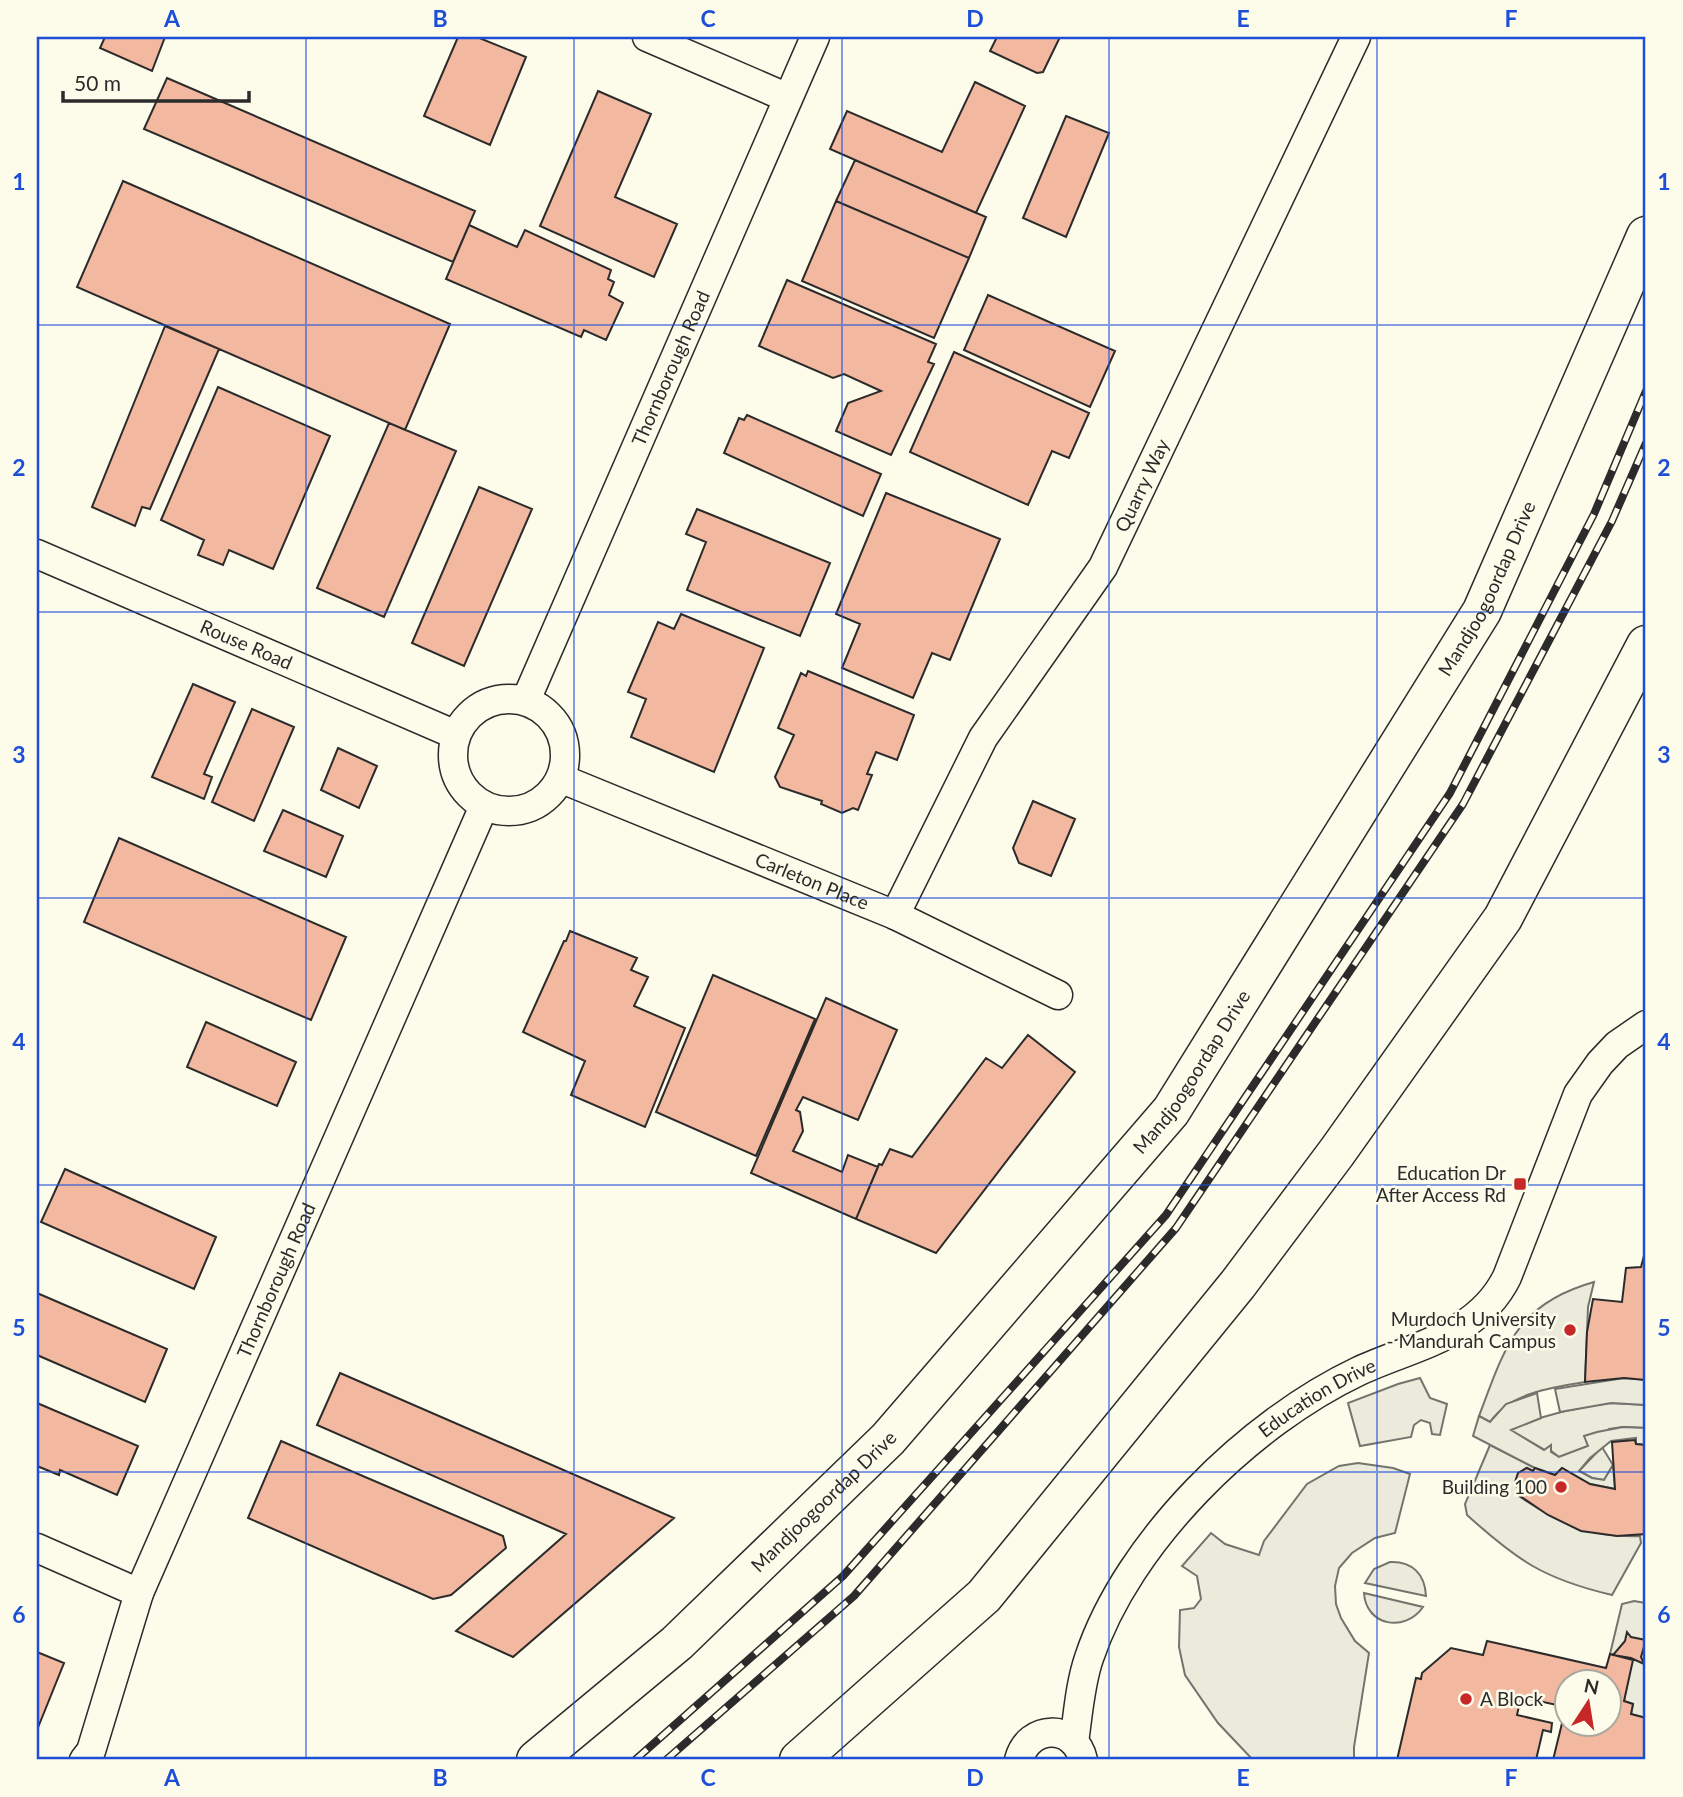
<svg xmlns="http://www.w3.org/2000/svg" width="1683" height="1797" font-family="Lato,sans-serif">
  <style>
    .green { fill: #ecebdb; stroke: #74746e; stroke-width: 2 }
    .parking { fill: #eceadb; stroke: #74746e; stroke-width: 2 }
    .building { fill: #f2b8a0; stroke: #2b2b2b; stroke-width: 2; fill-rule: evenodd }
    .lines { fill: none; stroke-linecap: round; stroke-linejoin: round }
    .minor-casing { stroke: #2b2b2b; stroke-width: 31 }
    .highway-casing { stroke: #2b2b2b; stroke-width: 41 }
    .minor { stroke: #fdfbea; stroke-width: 28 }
    .highway { stroke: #fdfbea; stroke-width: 38 }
    .rail-casing { stroke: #2b2b2b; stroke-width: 8 }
    .rail { stroke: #fdfbea; stroke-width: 5; stroke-dasharray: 16; stroke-linecap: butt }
    .grid { fill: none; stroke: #1d4ed8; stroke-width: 2; stroke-opacity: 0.55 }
    .poi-dot { fill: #c62828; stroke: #fdfbea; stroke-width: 2.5 }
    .labels { text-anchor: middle; stroke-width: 5; stroke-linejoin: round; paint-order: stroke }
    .street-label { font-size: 19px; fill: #2b2b2b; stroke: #fdfbea }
    .poi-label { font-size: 19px; fill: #2b2b2b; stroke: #fdfbea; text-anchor: end }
    .neatline { fill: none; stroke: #1d4ed8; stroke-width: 2.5 }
    .grid-label { font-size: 23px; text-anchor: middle; font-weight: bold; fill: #1d4ed8 }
  </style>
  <rect width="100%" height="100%" fill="#fdfbea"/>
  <!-- green -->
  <path class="green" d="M1594 1282 1588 1307 1585 1382C1552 1388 1511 1392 1490 1422L1479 1416C1505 1347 1516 1304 1594 1282Z
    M1611 1403 1646 1405V1428L1623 1427 1609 1429 1588 1446 1559 1457 1550 1450H1545L1510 1430C1542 1415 1576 1407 1611 1403Z
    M1490 1445 1535 1468 1533 1471 1526 1468 1519 1473 1516 1486 1522 1493 1520 1497C1562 1524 1589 1538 1640 1536L1641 1543 1612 1595C1544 1579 1518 1561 1467 1515L1465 1504Z
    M1602 1447 1613 1465 1604 1480 1592 1478 1579 1471Z
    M1390 1562C1412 1561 1425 1574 1426 1596L1365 1583 1374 1569Z
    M1364 1593 1423 1607C1405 1633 1366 1626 1364 1593Z"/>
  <!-- parking -->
  <path class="parking" d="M1420 1378 1430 1398 1447 1404 1440 1435 1432 1434 1430 1423 1421 1420 1414 1425 1411 1437 1360 1446 1348 1403 1398 1384Z
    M1624 1378 1646 1380V1405L1611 1403 1560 1412 1555 1389Z
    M1537 1393 1541 1418 1511 1430 1544 1450 1551 1445V1452L1559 1457 1588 1446 1584 1436 1597 1432 1623 1427 1646 1428V1445L1636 1444V1438L1611 1441 1590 1458 1579 1471 1592 1478 1604 1480 1613 1465 1615 1489 1590 1484 1562 1468 1555 1475 1535 1468 1473 1436 1479 1416 1490 1422 1506 1404Z
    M1358 1463 1393 1468 1410 1474 1395 1533 1375 1538 1352 1553 1339 1568 1335 1586 1336 1604 1341 1618 1355 1641 1369 1653 1354 1747V1760H1253L1218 1723 1185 1675 1179 1647 1180 1610 1194 1608 1201 1599 1197 1576 1182 1566 1211 1533 1225 1544 1259 1555 1264 1541 1307 1484 1339 1466Z
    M1634 1601 1646 1603V1718L1631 1714 1633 1704 1624 1701 1632 1660 1610 1654 1622 1604Z"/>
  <!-- building -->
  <path class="building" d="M105 37H165L152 71 100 48Z
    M458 37H477L526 57 490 145 424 116Z
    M997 37H1060L1043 72 1037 73 990 51Z
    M167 78 475 211 453 262 144 129Z
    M975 82 1025 106 976 213 830 149 847 111 942 152Z
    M598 91 651 114 615 197 677 224 654 277 540 226Z
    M1066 116 1109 133 1066 237 1023 218Z
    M855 160 986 217 969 258 836 201Z
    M123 181 450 324 405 430 77 287Z
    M836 201 969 258 934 338 802 281Z
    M469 225 517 247 525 230 611 270 608 279 614 282 609 295 623 303 606 340 584 330 581 337 446 279Z
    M787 280 936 344 928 362 934 364 891 455 836 431 848 403 881 391 844 374 833 378 759 346Z
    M988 295 1115 351 1090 407 964 350Z
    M165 326 219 349 150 509 142 507 135 526 92 507Z
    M954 352 1089 413 1069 458 1052 451 1028 505 910 452Z
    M218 387 330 436 273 569 229 550 223 565 198 555 204 540 161 520Z
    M747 415 881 474 863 516 724 453 739 418 744 420Z
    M389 423 456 451 384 617 317 588Z
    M479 487 532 509 464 666 412 643Z
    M886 493 1000 539 950 660 932 653 913 698 842 668 860 624 836 614Z
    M697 509 830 563 800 636 687 590 706 542 686 534Z
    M681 614 764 648 714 772 631 737 646 699 628 692 658 622 674 629Z
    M808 671 914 715 897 760 876 752 867 774 872 775 858 810 853 808 842 813 821 804 822 801 780 787 775 777 794 735 778 728 801 673 806 676Z
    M193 684 235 702 204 774 212 777 204 799 152 777Z
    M252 709 294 727 254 821 212 802Z
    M338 748 377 766 359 808 321 790Z
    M1033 801 1075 819 1051 876 1019 863 1013 848Z
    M283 810 343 836 326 877 264 851Z
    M119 838 346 937 311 1020 84 922Z
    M570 931 637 958 631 970 648 977 634 1006 685 1028 645 1127 571 1095 585 1061 523 1032 564 941H566Z
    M713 975 815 1019 756 1156 656 1112Z
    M826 998 897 1030 858 1120 803 1097 796 1110 800 1112 803 1131 793 1151 842 1172 848 1155 878 1167 856 1219 751 1173Z
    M206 1022 296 1062 277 1106 187 1067Z
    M1028 1035 1075 1072 936 1253 856 1219 879 1164 882 1165 890 1149 912 1157 986 1058 1002 1068Z
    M65 1169 216 1237 194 1289 41 1222Z
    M1646 1248V1380L1624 1378 1585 1382 1587 1332 1593 1299 1622 1302 1626 1268 1641 1267Z
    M37 1293 167 1349 145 1402 37 1355Z
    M340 1373 674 1518 513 1657 456 1631 566 1534 317 1425Z
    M37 1403 138 1446 117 1495 60 1470 59 1475 37 1466Z
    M1635 1440 1636 1444 1646 1445V1534L1617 1536 1581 1531 1548 1515 1520 1496 1522 1493 1515 1482 1518 1473 1527 1468 1533 1471 1535 1468 1555 1475 1562 1468 1590 1484 1615 1489 1612 1442Z
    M281 1441 503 1536 506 1548 451 1595 433 1599 248 1518Z
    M1627 1632 1631 1637 1646 1640 1641 1657 1644 1664 1631 1658 1613 1655 1625 1641Z
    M1487 1641 1606 1668 1610 1654 1633 1660 1624 1701 1633 1704 1631 1714 1646 1718V1760H1553L1566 1707 1521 1697 1517 1715 1552 1723 1551 1732 1543 1730 1536 1760H1397L1416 1678 1421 1679 1422 1673 1451 1648 1483 1655ZM1568 1682H1610V1724H1568Z
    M37 1652 64 1663 37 1730Z"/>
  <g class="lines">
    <!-- minor casing -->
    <g class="minor-casing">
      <g id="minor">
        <path d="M647 37 788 98"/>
        <path id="s1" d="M37 554 456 735"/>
        <circle cx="509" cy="755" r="56"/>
        <path id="s2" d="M526 700 815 37"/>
        <path id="s3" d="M562 779 895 915 1058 995"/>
        <path id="s4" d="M895 915 983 738 1103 567 1356 37"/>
        <path d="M37 1548 139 1593"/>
        <path id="s5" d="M1074 1742C1078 1715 1080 1684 1089 1658 1128 1541 1249 1423 1359 1371 1413 1346 1478 1336 1507 1277L1578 1094 1600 1063 1617 1045 1646 1025"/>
        <path id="s6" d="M84 1760 91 1751 139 1593 484 806"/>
        <path d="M1019 1760C1028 1724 1075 1723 1083 1760"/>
      </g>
    </g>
    <!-- highway casing -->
    <g class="highway-casing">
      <g id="highway">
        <path id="s7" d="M536 1760 677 1643 888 1439 1171 1111 1482 611 1646 236"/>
        <path d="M799 1760 984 1596 1238 1284 1337 1152 1503 918 1646 645"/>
      </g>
    </g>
    <!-- minor -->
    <use href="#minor" class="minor"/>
    <!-- highway -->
    <use href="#highway" class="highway"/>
    <!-- rail casing -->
    <g class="rail-casing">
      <path id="rail" d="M635 1760 843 1576 1166 1215 1450 793 1594 514 1646 391
        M666 1760 854 1596 1176 1228 1463 804 1612 521 1646 443"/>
    </g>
    <!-- rail -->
    <use href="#rail" class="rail"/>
  </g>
  <!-- grid -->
  <path class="grid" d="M306 37V1760M574 37V1760M842 37V1760M1109 37V1760M1377 37V1760M37 325H1646M37 612H1646M37 898H1646M37 1185H1646M37 1472H1646"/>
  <!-- markers -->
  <g class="poi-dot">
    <rect x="1513" y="1177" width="14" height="14" rx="3.5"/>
    <circle cx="1570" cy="1330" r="7"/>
    <circle cx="1561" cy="1487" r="7"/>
    <circle cx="1466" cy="1699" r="7"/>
  </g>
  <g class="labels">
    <!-- street labels -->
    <g class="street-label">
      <text dy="7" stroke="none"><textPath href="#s2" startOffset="362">Thornborough Road</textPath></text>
      <text dy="7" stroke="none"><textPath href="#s4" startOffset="497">Quarry Way</textPath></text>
      <text dy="7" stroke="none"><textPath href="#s7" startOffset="1521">Mandjoogoordap Drive</textPath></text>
      <text dy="7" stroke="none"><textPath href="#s1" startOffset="228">Rouse Road</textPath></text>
      <text dy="7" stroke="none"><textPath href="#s3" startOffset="270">Carleton Place</textPath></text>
      <text dy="7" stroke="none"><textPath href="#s7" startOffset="954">Mandjoogoordap Drive</textPath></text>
      <text dy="7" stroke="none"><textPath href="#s6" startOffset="518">Thornborough Road</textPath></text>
      <text dy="7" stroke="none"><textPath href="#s5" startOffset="439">Education Drive</textPath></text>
      <text dy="7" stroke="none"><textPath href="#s7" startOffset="387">Mandjoogoordap Drive</textPath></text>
    </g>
    <!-- poi labels -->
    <g class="poi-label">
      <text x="1506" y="1180">Education Dr<tspan x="1506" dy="22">After Access Rd</tspan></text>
      <text x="1556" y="1326">Murdoch University<tspan x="1556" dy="22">- Mandurah Campus</tspan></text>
      <text x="1547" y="1494">Building 100</text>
      <text x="1480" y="1706" text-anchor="start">A Block</text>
    </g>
  </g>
  <!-- border -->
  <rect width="1683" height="1797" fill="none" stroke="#fdfbea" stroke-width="77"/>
  <!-- north arrow -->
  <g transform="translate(1588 1703) rotate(12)"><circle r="33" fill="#fdfbea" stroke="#a9a89e" stroke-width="2"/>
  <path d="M0-5L12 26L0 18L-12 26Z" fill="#c62828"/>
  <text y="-10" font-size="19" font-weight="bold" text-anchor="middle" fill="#2b2b2b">N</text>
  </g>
  <!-- scale -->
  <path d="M63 91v10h186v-10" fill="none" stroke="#2b2b2b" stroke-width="3.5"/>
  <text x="74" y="91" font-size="21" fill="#2b2b2b" stroke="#fdfbea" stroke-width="5" paint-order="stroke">50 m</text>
  <rect x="38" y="38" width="1606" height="1720" class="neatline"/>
  <g class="grid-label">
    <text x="172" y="27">A</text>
    <text x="440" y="27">B</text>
    <text x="708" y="27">C</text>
    <text x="975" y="27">D</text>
    <text x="1243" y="27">E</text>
    <text x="1511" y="27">F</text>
    <text x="19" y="190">1</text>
    <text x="1664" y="190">1</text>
    <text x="19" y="476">2</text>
    <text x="1664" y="476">2</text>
    <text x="19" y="763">3</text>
    <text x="1664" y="763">3</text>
    <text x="19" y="1050">4</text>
    <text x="1664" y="1050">4</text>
    <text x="19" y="1336">5</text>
    <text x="1664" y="1336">5</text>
    <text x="19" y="1623">6</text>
    <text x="1664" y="1623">6</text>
    <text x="172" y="1786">A</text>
    <text x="440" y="1786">B</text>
    <text x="708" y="1786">C</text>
    <text x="975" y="1786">D</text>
    <text x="1243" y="1786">E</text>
    <text x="1511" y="1786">F</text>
  </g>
</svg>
